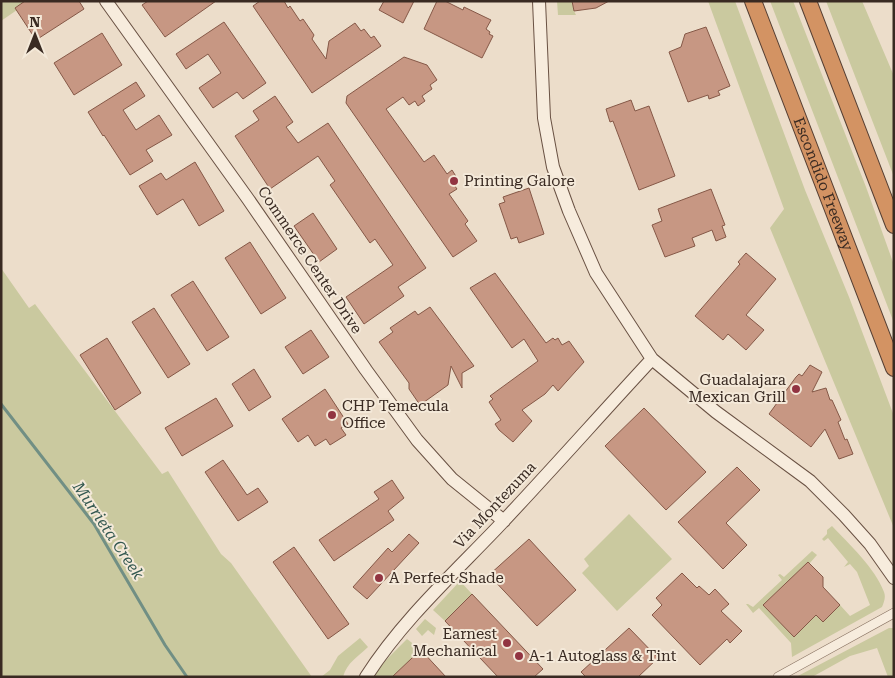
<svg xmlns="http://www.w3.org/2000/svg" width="895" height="678" font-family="'Roboto Serif',serif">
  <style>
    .green { fill: #cac99f }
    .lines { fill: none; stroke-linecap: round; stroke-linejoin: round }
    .stream { stroke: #718f84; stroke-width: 3 }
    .building { fill: #c79783; stroke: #855847 }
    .street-casing { stroke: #877060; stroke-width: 10 }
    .secondary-casing { stroke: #695143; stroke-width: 14 }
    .highway-casing { stroke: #563f33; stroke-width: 18 }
    .street { stroke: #f7ecdd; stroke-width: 9 }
    .secondary { stroke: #f7ecdd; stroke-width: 12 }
    .highway { stroke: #d39363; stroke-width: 16 }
    .poi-dot { fill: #923441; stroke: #f4e9d9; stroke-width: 2 }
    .labels { text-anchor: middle; stroke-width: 4; stroke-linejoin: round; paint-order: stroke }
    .poi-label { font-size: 15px; fill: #392a22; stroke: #f4e9d9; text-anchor: start }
    .street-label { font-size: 15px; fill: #392a22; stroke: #f4e9d9 }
    .water-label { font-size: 16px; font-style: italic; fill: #335850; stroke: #f4e9d9 }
  </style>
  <rect width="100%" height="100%" fill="#ecddca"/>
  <!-- green -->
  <path class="green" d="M1 1H30L1 21Z
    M557 1H572L574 11 576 15H558Z
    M708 1H735L805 190 849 297 894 416V528L770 228 784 209Z
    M770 1H793L866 187 894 265V323Z
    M826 1H862L894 76V177Z
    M1 268 29 308 35 304 162 474 168 471 221 554 231 563 312 677H1Z
    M629 514 672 559 617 611 582 573 589 566 584 559Z
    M832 526C849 544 875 568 884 592 886 597 884 602 882 607L792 657 791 643 759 608 753 613 746 604H748L753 607 782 580 778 575 780 574 784 577 812 551 817 555 809 564 794 636 816 615 823 622 840 605 850 616 870 605 857 572 850 564 844 567 848 562 828 538 824 541 822 539 827 534V530Z
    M460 581 472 594 445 621 433 610Z
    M425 619 436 628 434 635 428 630 422 636 416 629Z
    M889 628H894V677H888L877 648 850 656 812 677H796Z
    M360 638 368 647C358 657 347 662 343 677H321L330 670 338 656Z
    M407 639 421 650 392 677H374L380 666Z"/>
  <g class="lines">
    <!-- stream -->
    <path class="stream" d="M1 404 94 524 165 645 187 677"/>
  </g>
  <!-- building -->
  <path class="building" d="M25 1H79L84 9 36 40 15 8Z
    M148 1H216L165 37 142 5Z
    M260 1H284L288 8 290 6 300 21 303 19 314 35 312 39 326 59 329 41 355 23 361 31 364 29 371 38 374 36 381 46 312 93 253 6Z
    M384 1H414L403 23 379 10Z
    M437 1H445L463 10 464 7 491 20 486 29 490 32 489 34 493 36 482 58 424 29Z
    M572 1H609L596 8 574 11Z
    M224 22 266 83 243 99 237 92 213 108 199 88 221 73 208 54 186 69 176 54Z
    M706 27 730 86 718 91 720 95 709 99 708 95 688 102 669 52 681 47 685 34Z
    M102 33 122 65 74 95 54 63Z
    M404 57 427 65 437 80 430 85 432 89 422 96 425 101 418 106 415 101 409 105 403 97 386 109 424 162 434 155 447 174 452 170 457 178 452 182 457 189 449 194 468 221 465 224 477 241 453 257 346 103 347 96Z
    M136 82 145 96 123 110 136 130 159 115 172 135 146 150 153 161 130 175 104 135 103 136 88 112Z
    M275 96 293 122 286 127 298 143 328 123 426 268 398 287 404 296 364 324 346 297 393 265 375 239 370 243 330 185 335 181 318 156 270 189 235 136 259 120 253 111Z
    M631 100 635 111 649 106 675 176 639 190 613 121 610 122 606 109Z
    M195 162 224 211 199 226 183 199 157 215 139 186 161 173 166 180Z
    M529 188 544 234 519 243 517 237 511 239 499 204 505 202 503 197Z
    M711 189 725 225 722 226 726 237 716 241 712 230 692 238 695 246 665 257 652 225 662 221 658 209Z
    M313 213 337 249 319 262 294 226Z
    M250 242 286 298 261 314 225 258Z
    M746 253 776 279 746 315 764 330 746 350 728 334 723 340 695 316 740 264 738 262Z
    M495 273 546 343 553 338 555 340 558 338 562 345 569 341 584 362 558 391 553 385 545 394 522 410 532 421 513 442 499 430 495 424 501 420 489 402 493 399 490 396 538 361 524 339 512 348 470 288Z
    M193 281 229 337 207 351 171 295Z
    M430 307 474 366 462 373V388L451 366 448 385 420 405 409 389V383L379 342 393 332 390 328 415 311 418 315Z
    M154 308 190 364 168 378 132 322Z
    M311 330 329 357 303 374 285 347Z
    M107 338 141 393 115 410 80 355Z
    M810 365 822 372 812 392 826 388 830 400H832L841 420 838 422 845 440 847 439 853 454 839 459 825 429 811 447 769 414 796 377 799 374 802 376Z
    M254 369 271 397 249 411 232 384Z
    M325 389 348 424 341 428 346 435 330 445 326 439 315 446 308 435 298 442 282 419Z
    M216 398 233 426 182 456 165 428Z
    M644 408 706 472 666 510 605 446Z
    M223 460 247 495 258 488 268 502 238 521 205 472Z
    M737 467 760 490 726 523 747 545 723 569 678 522Z
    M392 480 404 498 388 511 394 520 334 561 319 540 379 499 374 492Z
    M409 534 419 543 367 599 353 587 388 548 392 552Z
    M529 539 576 590 537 626 489 575Z
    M294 547 349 624 328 639 273 562Z
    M808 562 823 577V587L840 605 823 622 816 615 794 637 763 605Z
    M682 573 697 588 699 586 709 595 715 589 729 604 721 611 742 631 730 643 727 639 700 665 652 615 662 605 656 598Z
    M472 594 543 669 534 677H498L445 621Z
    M629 628 658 658 638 677H586L581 672Z
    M421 650 446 677H392L412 658Z"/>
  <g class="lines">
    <!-- street casing -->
    <g class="street-casing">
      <path id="street" d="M778 677 894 613"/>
    </g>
    <!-- secondary casing -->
    <g class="secondary-casing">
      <path id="secondary" d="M106 1 248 199 366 370 417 440 452 479 504 521
        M539 1 544 118 553 167 569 211 596 273 652 359 716 412 810 481 844 515 870 544 894 578
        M366 677C401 622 451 576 496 529 549 473 600 415 652 359"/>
    </g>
    <!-- highway casing -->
    <g class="highway-casing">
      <g id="highway">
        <path id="s1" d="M753 1 894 368"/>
        <path d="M808 1 894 225"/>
      </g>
    </g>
    <!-- street -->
    <use href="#street" class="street"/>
    <!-- secondary -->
    <use href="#secondary" class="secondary"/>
    <!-- highway -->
    <use href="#highway" class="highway"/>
  </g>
  <!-- markers -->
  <g class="poi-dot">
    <circle cx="454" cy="181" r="5"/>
    <circle cx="796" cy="389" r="5"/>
    <circle cx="332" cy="415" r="5"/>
    <circle cx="379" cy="578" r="5"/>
    <circle cx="507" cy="643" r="5"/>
    <circle cx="519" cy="656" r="5"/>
  </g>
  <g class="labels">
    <!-- poi labels -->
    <g class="poi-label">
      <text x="464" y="186">Printing Galore</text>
      <text x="786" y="385" text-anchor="end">Guadalajara<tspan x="786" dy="17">Mexican Grill</tspan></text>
      <text x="342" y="411">CHP Temecula<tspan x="342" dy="17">Office</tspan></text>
      <text x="389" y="583">A Perfect Shade</text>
      <text x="497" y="639" text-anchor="end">Earnest<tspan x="497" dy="17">Mechanical</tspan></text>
      <text x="529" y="661">A-1 Autoglass &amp; Tint</text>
    </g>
    <!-- street labels -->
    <g class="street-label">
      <text dy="5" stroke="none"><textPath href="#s1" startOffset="196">Escondido Freeway</textPath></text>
      <text transform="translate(310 260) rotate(56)" y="5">Commerce Center Drive</text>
      <text transform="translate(495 505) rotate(-47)" y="5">Via Montezuma</text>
    </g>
    <!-- water labels -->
    <g class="water-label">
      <text transform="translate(109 530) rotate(56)" y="6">Murrieta Creek</text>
    </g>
  </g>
  <!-- border -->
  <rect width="895" height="678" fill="none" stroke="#392a22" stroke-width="5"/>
  <!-- north arrow -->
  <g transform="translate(35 35)" stroke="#f4e9d9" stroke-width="4" paint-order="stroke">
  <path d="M0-4L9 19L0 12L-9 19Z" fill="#392a22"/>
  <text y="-8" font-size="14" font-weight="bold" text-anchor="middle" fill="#392a22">N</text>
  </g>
</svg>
